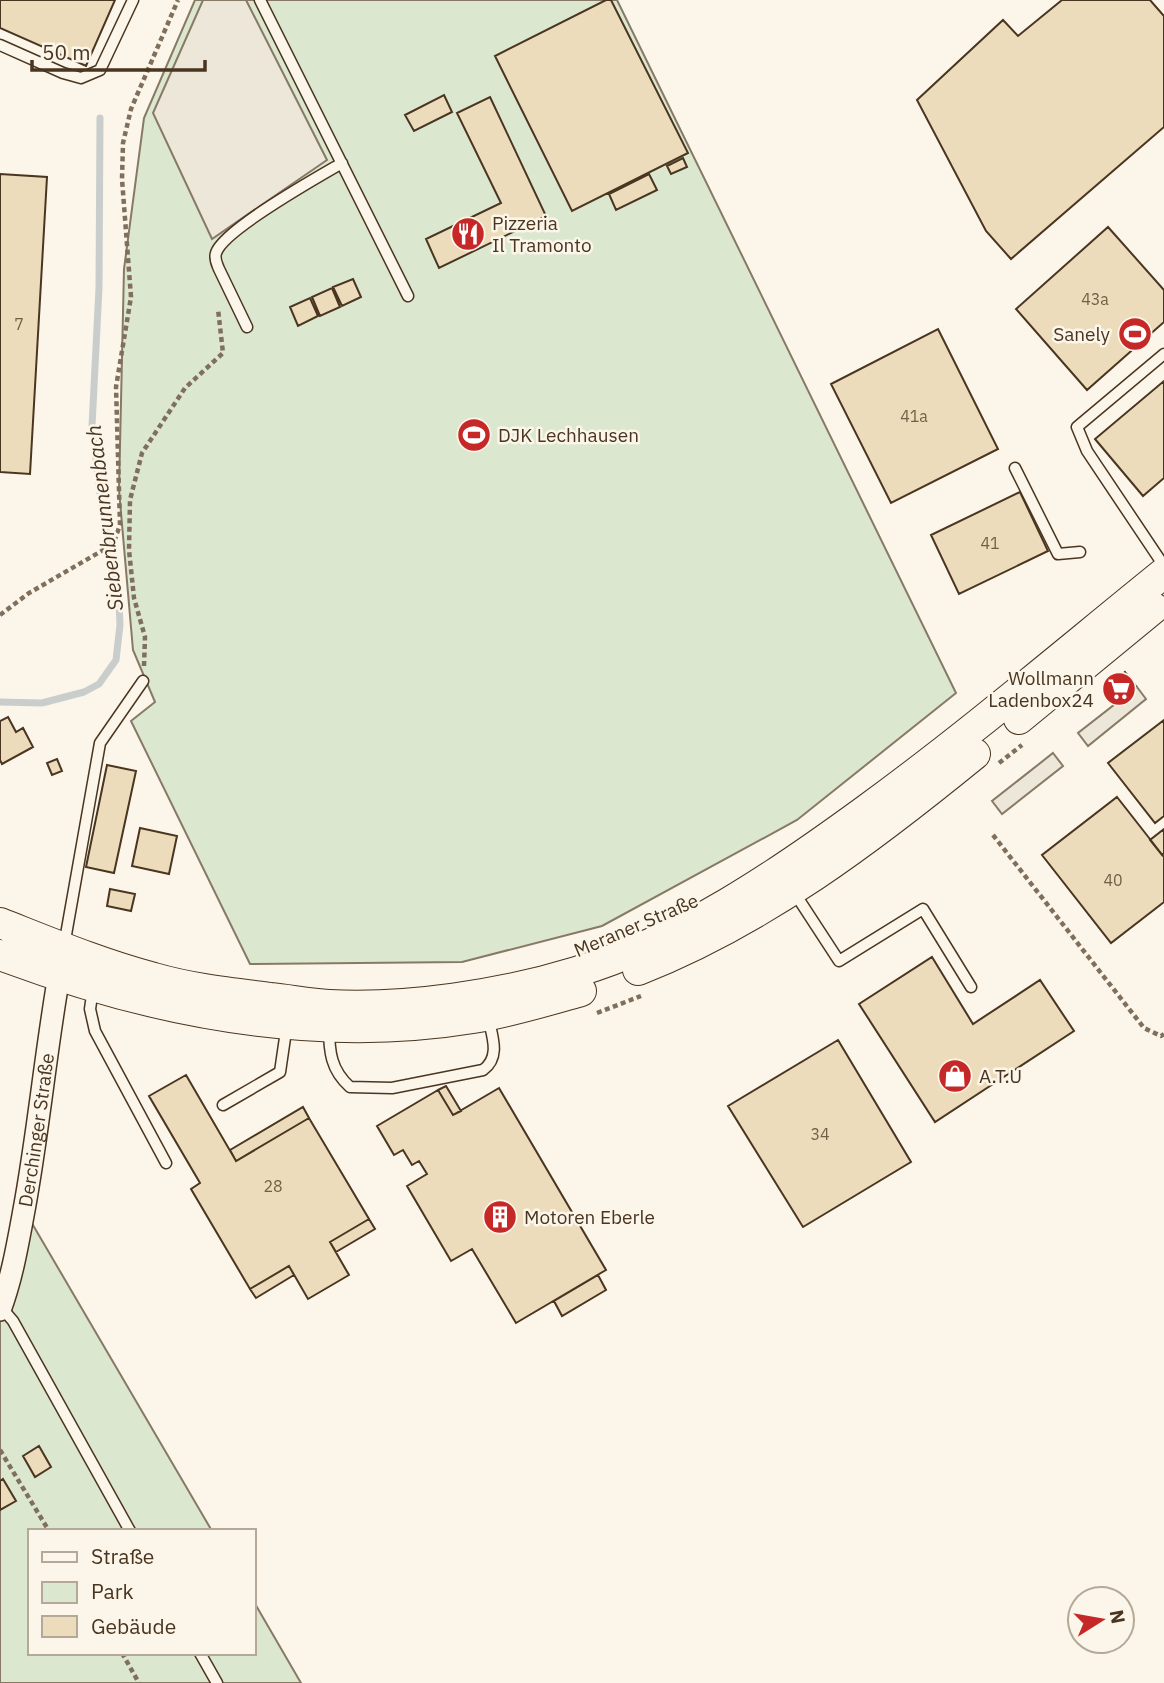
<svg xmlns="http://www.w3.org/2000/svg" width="1164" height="1683" font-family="'IBM Plex Sans',sans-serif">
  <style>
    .green { fill: #dce7d0; stroke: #887966; stroke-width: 2 }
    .parking { fill: #ede7d9; stroke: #887966; stroke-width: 2 }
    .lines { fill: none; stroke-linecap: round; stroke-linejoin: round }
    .stream { stroke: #c9cecd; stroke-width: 7 }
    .building { fill: #ecdcbc; stroke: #4a3520; stroke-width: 2 }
    .lane-casing { stroke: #4a3520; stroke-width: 13 }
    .street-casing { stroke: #4a3520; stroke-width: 24 }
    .secondary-casing { stroke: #4a3520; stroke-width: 32 }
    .path { stroke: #7f6f5c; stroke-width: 4.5; stroke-dasharray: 5 3.5; stroke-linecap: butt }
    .lane { stroke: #fbf6e9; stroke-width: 10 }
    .street { stroke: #fbf6e9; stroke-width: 21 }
    .secondary { stroke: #fbf6e9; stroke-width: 30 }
    .labels { text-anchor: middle; stroke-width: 5; stroke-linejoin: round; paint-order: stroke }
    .number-label { font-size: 16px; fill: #725f47 }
    .poi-label { font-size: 19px; fill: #4a3520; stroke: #fbf6e9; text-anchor: start }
    .street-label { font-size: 19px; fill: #4a3520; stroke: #fbf6e9 }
    .water-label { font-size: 21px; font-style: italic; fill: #4a3520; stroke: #fbf6e9 }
  </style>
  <rect width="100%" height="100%" fill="#fbf6e9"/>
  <!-- green -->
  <path class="green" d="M195 0H617L956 693 797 820 602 926 462 962 250 964 131 721 155 702 133 650 119 490 124 269 144 118Z
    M30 1220 212 1531H30V1653H254V1602L301 1683H0V1310Z"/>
  <!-- parking -->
  <path class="parking" d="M203 0H246L327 160 212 239 153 113Z
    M1137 687 1146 699 1088 746 1078 733Z
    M1053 753 1063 766 1002 814 992 801Z"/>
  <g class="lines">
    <!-- stream -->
    <path class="stream" d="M0 702 42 703 84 692 99 684 116 660 120 625 119 602 101 500 92 426 99 288 100 118"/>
  </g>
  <!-- building -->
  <path class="building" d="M0 0H115L86 66 0 28Z
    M606 0H611L688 153 572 211 495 56Z
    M1062 0H1150L1164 16V127L1011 259 986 231 917 100 1003 20 1018 36Z
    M444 95 452 112 414 131 405 115Z
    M490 97 546 216 439 268 426 239 501 203 457 113Z
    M683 158 687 167 671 174 667 166Z
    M0 174 47 177 30 474 0 472Z
    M649 174 657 190 616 210 609 194Z
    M1108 227 1164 290V322L1087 390 1016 309Z
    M353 279 361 297 342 306 333 287Z
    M332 288 340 307 320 316 312 297Z
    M310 298 318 316 298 326 290 307Z
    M938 329 998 449 891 503 831 384Z
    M1164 381V478L1143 496 1095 439Z
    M1020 492 1048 551 959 594 931 535Z
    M1125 672 1136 686 1115 703 1104 689Z
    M8 717 16 732 23 728 33 747 2 764 0 760V721Z
    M1164 720V816L1155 823 1108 763Z
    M57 759 62 771 52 775 47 763Z
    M107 765 136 771 114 873 86 867Z
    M1117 797 1164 857V902L1111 943 1042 855Z
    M140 828 177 836 169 874 132 866Z
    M1164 829V853L1162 855 1150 840Z
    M110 889 135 894 131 911 107 906Z
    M932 957 973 1024 1040 980 1074 1031 935 1122 859 1004Z
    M838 1040 911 1162 803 1227 728 1106Z
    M186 1075 236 1161 309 1118 369 1219 330 1242 349 1275 308 1299 289 1266 250 1289 191 1189 200 1183 149 1096Z
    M446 1086 461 1111 453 1115 438 1090Z
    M499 1088 606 1270 516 1323 472 1249 451 1261 407 1186 427 1174 419 1161 412 1165 403 1150 394 1155 377 1126 438 1090 453 1115Z
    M303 1107 309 1118 236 1161 230 1150Z
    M369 1219 375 1229 336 1252 330 1242Z
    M289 1266 294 1275 256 1298 250 1289Z
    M598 1275 606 1290 562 1316 554 1301Z
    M39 1446 51 1467 35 1477 23 1456Z
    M3 1479 16 1501 0 1510V1481Z"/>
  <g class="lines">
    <!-- lane casing -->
    <g class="lane-casing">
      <path id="lane" d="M260 0 408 296
        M0 45 63 73 81 78 100 70 133 0
        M247 327 219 269C217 264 214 259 216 253 223 230 318 177 342 163
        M1164 354 1077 427 1087 451 1164 566
        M1015 468 1058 554 1080 552
        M794 892 839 961 923 909 971 987
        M64 946 100 743 143 681
        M93 988 90 1009 95 1031 166 1163
        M329 1027C329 1052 331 1070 350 1087L392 1088 483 1070C501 1057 492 1036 488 1017
        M223 1105 280 1072 287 1024
        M1 1307 13 1321 130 1531
        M200 1653 217 1683"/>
    </g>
    <!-- street casing -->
    <g class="street-casing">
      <g id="street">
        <path id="s1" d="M0 1310C12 1278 18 1243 24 1210 39 1129 46 1046 61 964"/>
      </g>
    </g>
    <!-- secondary casing -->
    <g class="secondary-casing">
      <path id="secondary" d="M1019 719 1154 608
        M0 923C51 943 101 964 154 978 192 989 231 993 270 998 290 1000 310 1004 329 1005 407 1009 501 995 576 972 682 940 777 875 866 810 969 735 1065 653 1164 573
        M0 955C149 1011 314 1044 473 1018 510 1012 546 1001 581 991
        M638 970C763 921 872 838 975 754"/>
    </g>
    <!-- path -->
    <path class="path" d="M0 615 29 593 105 549 115 539 120 525 116 387 131 297 122 179 123 143 131 109 178 0
      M144 666 145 637 134 598 129 550 130 500 142 453 185 388 223 353 218 309
      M999 763 1022 745
      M993 835 1144 1028 1161 1036 1164 1034
      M597 1013 641 996
      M0 1450 49 1531
      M122 1653 139 1683"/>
    <!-- lane -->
    <use href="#lane" class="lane"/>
    <!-- street -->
    <use href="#street" class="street"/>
    <!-- secondary -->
    <use href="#secondary" class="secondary"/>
  </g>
  <!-- icons -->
  <defs>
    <g id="restaurant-disc" transform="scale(1.75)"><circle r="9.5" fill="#c62828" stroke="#fbf6e9"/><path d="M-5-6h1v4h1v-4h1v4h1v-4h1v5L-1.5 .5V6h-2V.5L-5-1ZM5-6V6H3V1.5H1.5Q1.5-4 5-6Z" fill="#fff"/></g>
    <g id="stadium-disc" transform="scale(1.75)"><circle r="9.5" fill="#c62828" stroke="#fbf6e9"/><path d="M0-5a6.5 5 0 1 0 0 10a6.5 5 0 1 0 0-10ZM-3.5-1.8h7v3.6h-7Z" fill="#fff"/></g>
    <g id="supermarket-disc" transform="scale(1.75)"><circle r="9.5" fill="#c62828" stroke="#fbf6e9"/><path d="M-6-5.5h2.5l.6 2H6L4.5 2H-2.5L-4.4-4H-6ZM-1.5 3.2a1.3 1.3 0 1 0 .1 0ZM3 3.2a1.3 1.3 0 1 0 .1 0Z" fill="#fff"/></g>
    <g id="shop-disc" transform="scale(1.75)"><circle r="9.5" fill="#c62828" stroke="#fbf6e9"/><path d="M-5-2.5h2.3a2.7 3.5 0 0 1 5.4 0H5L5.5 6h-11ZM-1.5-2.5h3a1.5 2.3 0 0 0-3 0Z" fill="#fff"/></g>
    <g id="building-disc" transform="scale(1.75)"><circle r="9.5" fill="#c62828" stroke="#fbf6e9"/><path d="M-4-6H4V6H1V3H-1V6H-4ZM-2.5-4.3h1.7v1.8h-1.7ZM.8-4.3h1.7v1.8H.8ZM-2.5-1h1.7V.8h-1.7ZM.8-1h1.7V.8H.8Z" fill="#fff"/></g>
  </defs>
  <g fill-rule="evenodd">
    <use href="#restaurant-disc" x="468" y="234"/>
    <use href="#stadium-disc" x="1135" y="334"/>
    <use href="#stadium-disc" x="474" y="435"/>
    <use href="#supermarket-disc" x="1119" y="689"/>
    <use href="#shop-disc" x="955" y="1076"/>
    <use href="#building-disc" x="500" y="1217"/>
  </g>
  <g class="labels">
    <!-- number labels -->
    <g class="number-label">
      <text x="1095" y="305">43a</text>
      <text x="19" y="330">7</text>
      <text x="914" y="422">41a</text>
      <text x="990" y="549">41</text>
      <text x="1113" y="886">40</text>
      <text x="820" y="1140">34</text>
      <text x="273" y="1192">28</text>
    </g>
    <!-- poi labels -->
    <g class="poi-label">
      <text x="492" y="230">Pizzeria<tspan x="492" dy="22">Il Tramonto</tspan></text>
      <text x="1110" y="341" text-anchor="end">Sanely</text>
      <text x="498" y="442">DJK Lechhausen</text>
      <text x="1094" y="685" text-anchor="end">Wollmann<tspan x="1094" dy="22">Ladenbox24</tspan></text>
      <text x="979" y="1083">A.T.U</text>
      <text x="524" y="1224">Motoren Eberle</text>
    </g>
    <!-- street labels -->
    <g class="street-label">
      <text transform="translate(636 925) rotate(-23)" y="7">Meraner Straße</text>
      <text dy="7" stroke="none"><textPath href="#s1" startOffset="184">Derchinger Straße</textPath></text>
    </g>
    <!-- water labels -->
    <g class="water-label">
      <text transform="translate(105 518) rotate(-97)" y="7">Siebenbrunnenbach</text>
    </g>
  </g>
  <!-- legend -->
  <rect x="28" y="1529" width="228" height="126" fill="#fbf6e9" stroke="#b4a999" stroke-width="2"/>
  <rect x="42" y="1552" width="35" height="10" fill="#fbf6e9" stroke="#b4a999" stroke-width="2"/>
  <text x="91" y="1564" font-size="21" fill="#4a3520">Straße</text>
  <rect x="42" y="1582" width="35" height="21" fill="#dce7d0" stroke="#b4a999" stroke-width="2"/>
  <text x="91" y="1599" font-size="21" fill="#4a3520">Park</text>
  <rect x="42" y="1616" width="35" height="21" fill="#ecdcbc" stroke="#b4a999" stroke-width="2"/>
  <text x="91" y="1634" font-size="21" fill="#4a3520">Gebäude</text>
  <!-- north arrow -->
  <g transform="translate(1101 1620) rotate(79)"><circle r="33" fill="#fbf6e9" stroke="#b4a999" stroke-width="2"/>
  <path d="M0-5L12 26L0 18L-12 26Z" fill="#c62828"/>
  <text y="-10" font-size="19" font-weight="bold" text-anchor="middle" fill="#4a3520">N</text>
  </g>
  <!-- scale -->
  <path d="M32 60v10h173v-10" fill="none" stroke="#4a3520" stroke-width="3.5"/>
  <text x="42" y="60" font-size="21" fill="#4a3520" stroke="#fbf6e9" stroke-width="5" paint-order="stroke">50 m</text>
</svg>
